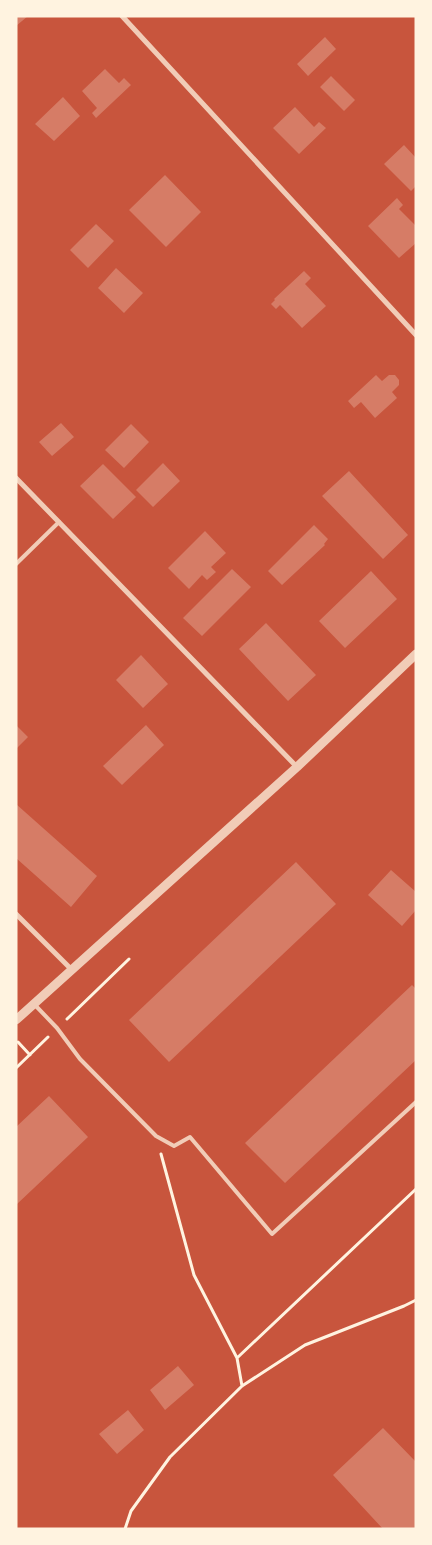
<svg xmlns="http://www.w3.org/2000/svg" width="432" height="1545" font-family="'DejaVu Sans',sans-serif">
  <style>
    .building { fill: #d67c66 }
    .lines { fill: none; stroke-linecap: round; stroke-linejoin: round }
    .path { stroke: #fff3e0; stroke-width: 3 }
    .service { stroke: #f1ccb7; stroke-width: 4 }
    .minor { stroke: #f1ccb7; stroke-width: 5 }
    .tertiary { stroke: #f1ccb7; stroke-width: 9 }
  </style>
  <rect width="100%" height="100%" fill="#c8553d"/>
  <!-- building -->
  <path class="building" d="M16 16H28L16 26Z
    M325 37 336 49 308 76 297 64Z
    M105 69 119 83 124 78 131 85 96 118 92 113 97 108 82 91Z
    M331 76 355 100 344 111 320 87Z
    M63 97 80 116 54 141 35 124Z
    M295 107 314 127 319 122 326 128 299 154 273 128Z
    M404 145 416 158V186L411 191 384 164Z
    M165 175 201 212 166 247 129 210Z
    M397 198 403 205 399 209 416 226V243L399 258 368 226Z
    M96 224 114 241 88 268 70 250Z
    M116 268 143 293 124 313 98 288Z
    M304 271 311 278 305 284 326 306 302 328 280 305 276 309 271 304 275 300 274 299Z
    M376 375 382 381 389 375H395L399 380V385L392 392 397 398 375 418 361 402 354 408 348 401Z
    M61 423 74 437 52 456 39 442Z
    M131 424 149 442 124 468 105 450Z
    M163 463 180 481 153 507 136 490Z
    M103 464 136 497 113 519 80 486Z
    M349 471 408 535 383 559 322 496Z
    M314 525 328 539 324 544 325 545 282 585 268 571Z
    M205 531 226 553 211 567 216 572 207 580 202 575 189 589 168 568Z
    M232 569 251 587 202 636 183 618Z
    M371 571 397 599 345 648 319 621Z
    M266 623 316 675 288 701 239 649Z
    M141 655 168 684 143 708 116 680Z
    M16 725 28 737 16 749Z
    M146 725 164 745 122 785 103 766Z
    M16 804 97 876 71 907 16 858Z
    M296 862 336 904 169 1062 129 1020Z
    M391 870 416 892V910L402 926 368 895Z
    M412 985 416 989V1060L285 1183 245 1143Z
    M49 1096 88 1137 16 1205V1127Z
    M178 1366 194 1385 165 1410 150 1390Z
    M128 1410 144 1430 117 1454 99 1434Z
    M383 1428 416 1462V1529H383L333 1475Z"/>
  <g class="lines">
    <!-- path -->
    <path class="path" d="M67 1019 129 959
      M18 1042 30 1055
      M16 1068 48 1037
      M161 1154 194 1275 237 1358 242 1386
      M237 1358 416 1189
      M125 1529 131 1511 170 1457 242 1386 305 1345 404 1306 416 1300"/>
    <!-- service -->
    <path class="service" d="M16 564 59 522
      M34 1004 57 1028 80 1059 156 1136 174 1146 190 1137 272 1234 416 1102"/>
    <!-- minor -->
    <path class="minor" d="M122 16 416 335
      M16 478 297 767
      M16 914 72 970"/>
    <!-- tertiary -->
    <path class="tertiary" d="M16 1020 297 767 416 654"/>
  </g>
  <!-- border -->
  <rect width="432" height="1545" fill="none" stroke="#fff3e0" stroke-width="35"/>
</svg>
